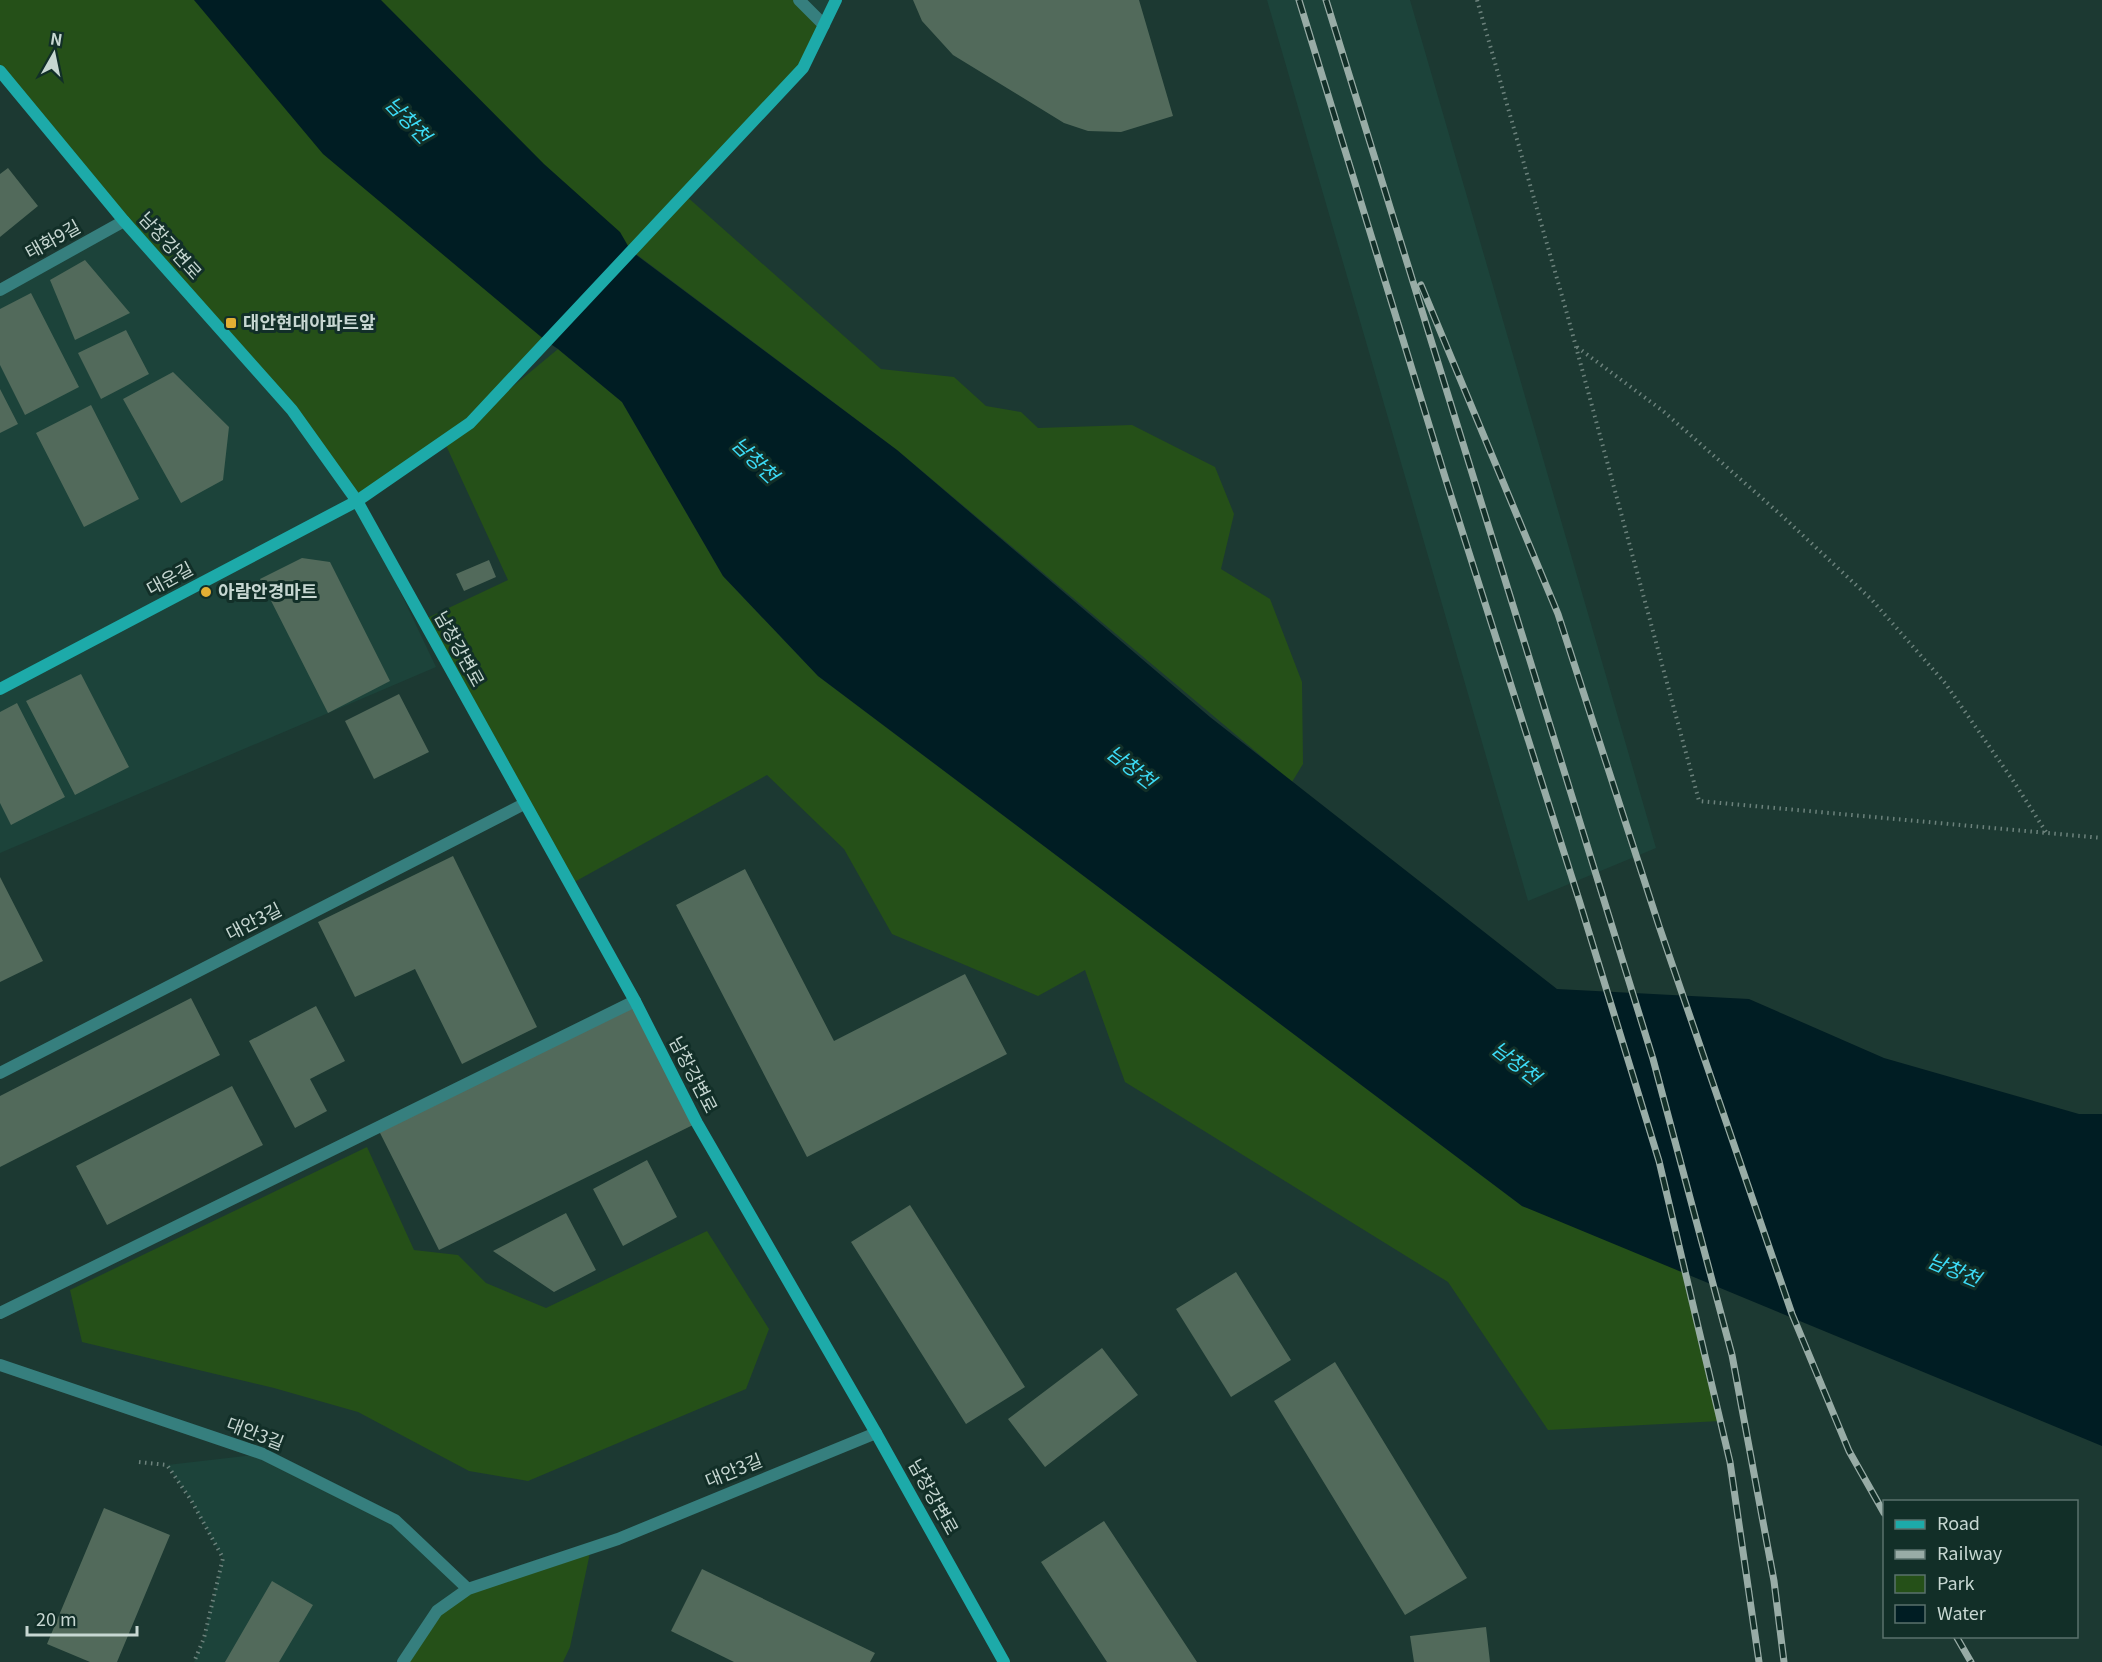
<svg xmlns="http://www.w3.org/2000/svg" width="2102" height="1662" font-family="Georgia,'Noto Sans KR',serif">
  <style>
    .built { fill: #1c433a }
    .green { fill: #255018 }
    .water { fill: #001d23 }
    .building { fill: #526a5b }
    .lines { fill: none; stroke-linecap: round; stroke-linejoin: round }
    .path { stroke: #6c827c; stroke-width: 4; stroke-dasharray: 1.5 4.5; stroke-linecap: butt }
    .lane { stroke: #367f7e; stroke-width: 12 }
    .street { stroke: #367f7e; stroke-width: 12 }
    .secondary { stroke: #1daaa9; stroke-width: 12 }
    .rail-casing { stroke: #98aca6; stroke-width: 7 }
    .rail { stroke: #122f28; stroke-width: 4.5; stroke-dasharray: 14; stroke-linecap: butt }
    .poi-dot { fill: #e2af34; stroke: #122f28; stroke-width: 2 }
    .labels { text-anchor: middle; stroke-width: 6; stroke-linejoin: round; paint-order: stroke }
    .street-label { font-size: 18px; fill: #c7d7d2; stroke: #122f28 }
    .poi-label { font-size: 18px; font-weight: bold; fill: #c7d7d2; stroke: #122f28; text-anchor: start }
    .water-label { font-size: 20px; font-style: italic; fill: #3ddcf7; stroke: #122f28 }
  </style>
  <rect width="100%" height="100%" fill="#1c3932"/>
  <!-- built -->
  <path class="built" d="M799 0H831L824 25Z
    M1267 0H1410L1656 848 1528 901Z
    M124 221 292 410 357 501 436 667 0 853V290Z
    M263 1454 395 1520 468 1589 403 1662H194L204 1638 223 1558 191 1500 167 1465Z"/>
  <!-- green -->
  <path class="green" d="M0 0H799L824 25 803 68 685 195 881 369 954 377 986 406 1021 412 1038 428 1132 425 1215 467 1234 514 1221 569 1270 599 1302 682 1303 764 1292 782 897 450 632 251 475 418 558 349 622 402 723 576 818 676 1522 1206 1683 1263 1720 1421 1548 1430 1448 1282 1125 1082 1085 970 1038 996 892 934 844 849 767 775 569 885 423 620 508 580 444 441 357 501 292 410 0 71Z
    M367 1147 414 1250 458 1255 486 1283 546 1308 707 1231 769 1329 746 1389 528 1481 469 1471 358 1412 274 1388 82 1342 70 1290Z
    M591 1548 570 1647 563 1662H403L437 1611 468 1589Z"/>
  <!-- water -->
  <path class="water" d="M194 0H381L544 164 620 232 631 251 897 450 1210 717 1557 989 1749 999 1884 1058 2079 1114H2102V1446L1522 1206 818 676 723 576 622 402 558 349 546 341 323 154Z"/>
  <!-- building -->
  <path class="building" d="M913 0H1139L1173 116 1121 132 1088 131 1064 123 953 55 922 21Z
    M8 168 38 206 0 237V174Z
    M85 260 130 313 75 340 50 280Z
    M31 293 79 387 25 415 0 365V309Z
    M126 330 149 374 101 399 78 353Z
    M173 372 229 427 223 480 181 503 123 399Z
    M0 389 18 424 0 433Z
    M91 405 139 499 84 527 36 433Z
    M302 558 330 562 390 681 328 713 260 579Z
    M489 560 496 577 464 591 456 574Z
    M81 674 129 767 75 795 26 701Z
    M399 694 429 752 374 779 345 721Z
    M17 703 65 797 11 825 0 803V712Z
    M453 856 537 1027 462 1064 415 969 355 997 318 922Z
    M745 869 834 1041 965 974 1007 1054 807 1157 676 905Z
    M0 877 43 961 0 982Z
    M191 998 220 1055 0 1167V1096Z
    M635 1001 697 1123 439 1250 378 1129Z
    M316 1006 345 1061 310 1079 327 1111 295 1128 249 1041Z
    M232 1086 263 1145 107 1225 76 1166Z
    M647 1160 677 1217 623 1246 593 1189Z
    M910 1205 1025 1387 966 1424 851 1242Z
    M566 1213 596 1270 554 1292 493 1251Z
    M1236 1272 1291 1360 1231 1397 1176 1309Z
    M1102 1348 1138 1395 1045 1467 1008 1419Z
    M1335 1362 1467 1578 1405 1615 1274 1401Z
    M104 1508 170 1535 117 1662H90L47 1644Z
    M1104 1521 1197 1662H1107L1041 1562Z
    M702 1569 875 1653 870 1662H734L671 1631Z
    M272 1581 313 1605 279 1662H225Z
    M1486 1627 1490 1662H1414L1410 1636Z"/>
  <g class="lines">
    <!-- path -->
    <path class="path" d="M1477 0 1566 310 1699 801 2102 838
      M1577 347 1663 411 1780 514 1871 599 1945 683 2014 782 2046 832
      M139 1462 167 1465 191 1500 223 1558 204 1638 194 1662"/>
    <!-- lane -->
    <path class="lane" d="M0 1073 524 804"/>
    <!-- street -->
    <path class="street" d="M799 0 824 25
      M0 290 124 221
      M0 1313 635 1001
      M0 1365 263 1454 395 1520 468 1589 437 1611 403 1662
      M468 1589 618 1539 876 1433"/>
    <!-- secondary -->
    <path class="secondary" d="M836 0 803 68 470 423 357 501 635 1001 697 1123 876 1433 1004 1662
      M0 71 124 221 292 410 357 501 0 689"/>
    <!-- rail casing -->
    <g class="rail-casing">
      <path id="rail" d="M1299 0 1445 477 1580 903 1659 1161 1730 1462 1759 1662
        M1326 0 1653 1059 1732 1355 1774 1581 1784 1662
        M1421 285 1558 614 1659 926 1792 1314 1849 1451 1884 1513
        M1956 1636 1971 1662"/>
    </g>
    <!-- rail -->
    <use href="#rail" class="rail"/>
  </g>
  <!-- markers -->
  <g class="poi-dot">
    <rect x="225" y="317" width="12" height="12" rx="3"/>
    <circle cx="206" cy="592" r="6"/>
  </g>
  <g class="labels">
    <!-- street labels -->
    <g class="street-label">
      <text transform="translate(53 240) rotate(-29)" y="6">태화9길</text>
      <text transform="translate(170 246) rotate(48)" y="6">남창강변로</text>
      <text transform="translate(170 579) rotate(-28)" y="6">대운길</text>
      <text transform="translate(459 649) rotate(61)" y="6">남창강변로</text>
      <text transform="translate(254 922) rotate(-27)" y="6">대안3길</text>
      <text transform="translate(693 1075) rotate(63)" y="6">남창강변로</text>
      <text transform="translate(255 1434) rotate(21)" y="6">대안3길</text>
      <text transform="translate(734 1471) rotate(-22)" y="6">대안3길</text>
      <text transform="translate(933 1497) rotate(61)" y="6">남창강변로</text>
    </g>
    <!-- poi labels -->
    <g class="poi-label">
      <text x="243" y="329">대안현대아파트앞</text>
      <text x="218" y="598">아람안경마트</text>
    </g>
    <!-- water labels -->
    <g class="water-label">
      <text transform="translate(408 120) rotate(46)" y="7">남창천</text>
      <text transform="translate(755 460) rotate(44)" y="7">남창천</text>
      <text transform="translate(1131 767) rotate(38)" y="7">남창천</text>
      <text transform="translate(1516 1063) rotate(38)" y="7">남창천</text>
      <text transform="translate(1954 1270) rotate(23)" y="7">남창천</text>
    </g>
  </g>
  <!-- legend -->
  <rect x="1883" y="1500" width="195" height="138" fill="#122f28" stroke="#5a726c" stroke-width="1.5"/>
  <rect x="1895" y="1520" width="30" height="9" fill="#1daaa9" stroke="#5a726c" stroke-width="1.5"/>
  <text x="1937" y="1530" font-size="18" fill="#c7d7d2">Road</text>
  <rect x="1895" y="1550" width="30" height="9" fill="#98aca6" stroke="#5a726c" stroke-width="1.5"/>
  <text x="1937" y="1560" font-size="18" fill="#c7d7d2">Railway</text>
  <rect x="1895" y="1575" width="30" height="18" fill="#255018" stroke="#5a726c" stroke-width="1.5"/>
  <text x="1937" y="1590" font-size="18" fill="#c7d7d2">Park</text>
  <rect x="1895" y="1605" width="30" height="18" fill="#001d23" stroke="#5a726c" stroke-width="1.5"/>
  <text x="1937" y="1620" font-size="18" fill="#c7d7d2">Water</text>
  <!-- north arrow -->
  <g transform="translate(54 54) rotate(9)" stroke="#122f28" stroke-width="4.5" paint-order="stroke">
  <path d="M0-4.5L10 22L0 15L-10 22Z" fill="#c7d7d2"/>
  <text y="-9" font-size="16" font-weight="bold" text-anchor="middle" fill="#c7d7d2">N</text>
  </g>
  <!-- scale -->
  <path d="M27 1626v9h110v-9" fill="none" stroke="#c7d7d2" stroke-width="3"/>
  <text x="36" y="1626" font-size="18" fill="#c7d7d2" stroke="#122f28" stroke-width="4.5" paint-order="stroke">20 m</text>
</svg>
